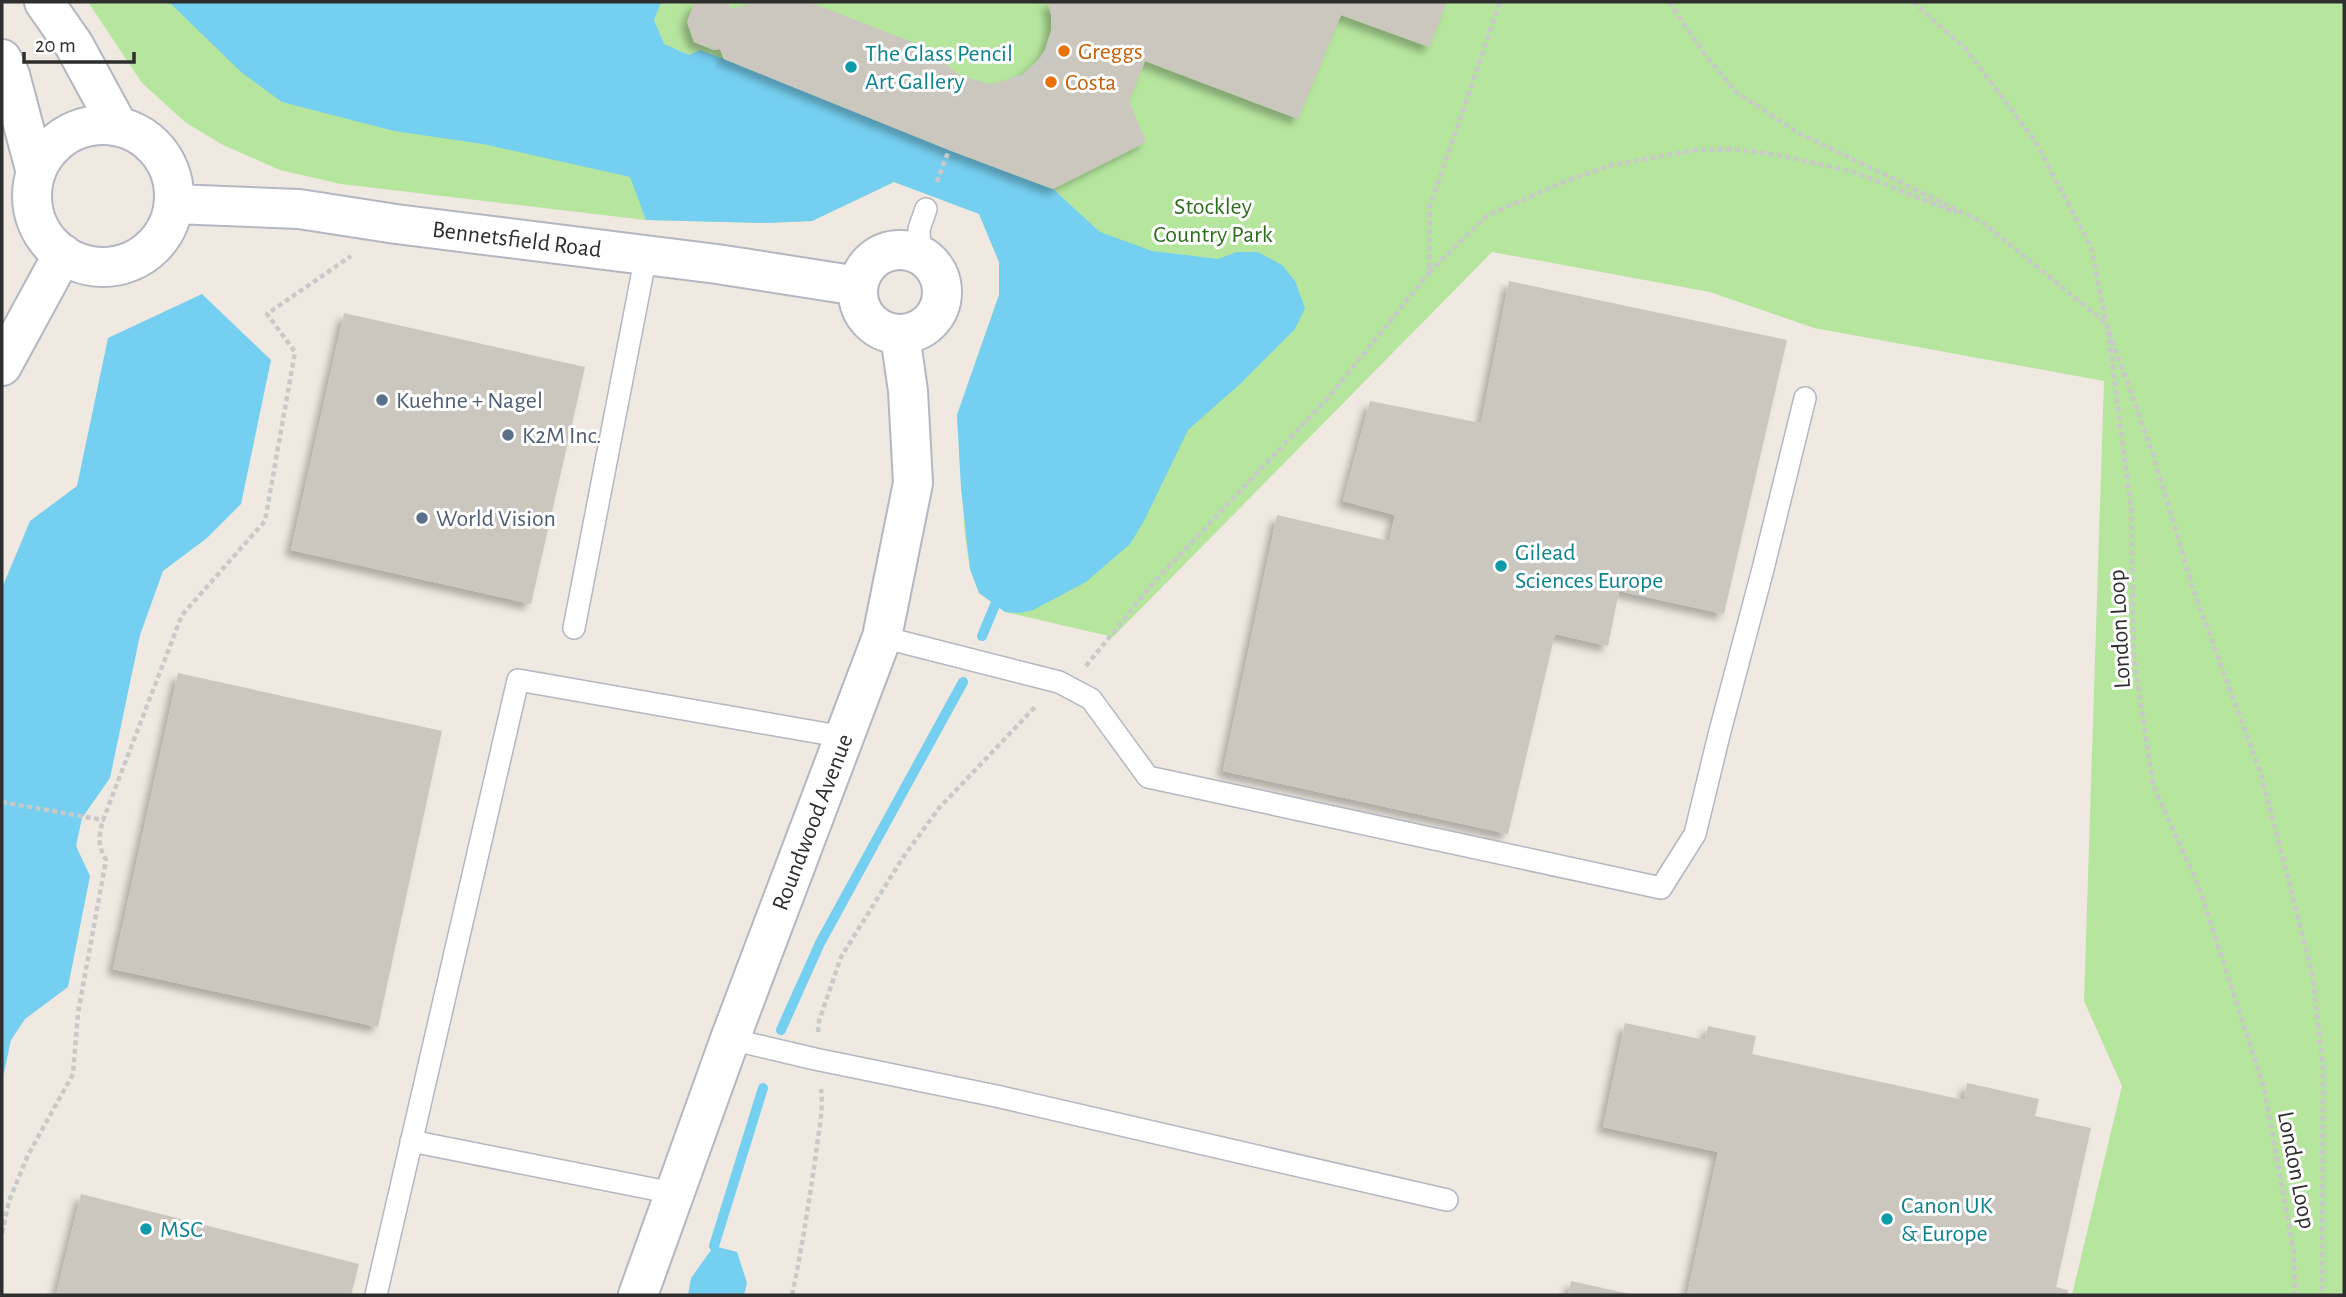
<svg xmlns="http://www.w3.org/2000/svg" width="2346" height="1297" font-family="'Alegreya Sans',sans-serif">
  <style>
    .green { fill: #b6e59e }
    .water { fill: #75cff0 }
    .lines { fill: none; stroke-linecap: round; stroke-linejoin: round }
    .stream { stroke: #75cff0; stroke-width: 10 }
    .building { fill: #cbc7bf; filter: url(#shadow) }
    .lane-casing { stroke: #b4b7c1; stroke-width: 24 }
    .street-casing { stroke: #b4b7c1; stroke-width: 42 }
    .path { stroke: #c9c9c9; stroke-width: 4.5; stroke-dasharray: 5 3.5; stroke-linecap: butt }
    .lane { stroke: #fff; stroke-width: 21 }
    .street { stroke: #fff; stroke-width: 38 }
    .food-dot { fill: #e8710a; stroke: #fff; stroke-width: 2.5 }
    .culture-dot { fill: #0f9aa8; stroke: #fff; stroke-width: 2.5 }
    .service-dot { fill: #5c6f8a; stroke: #fff; stroke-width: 2.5 }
    .labels { text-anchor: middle; stroke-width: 6; stroke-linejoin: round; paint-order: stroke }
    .food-label { font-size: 24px; fill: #c56008; stroke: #fff; text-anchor: start }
    .culture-label { font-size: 24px; fill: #0d838f; stroke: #fff; text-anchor: start }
    .park-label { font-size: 24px; fill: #2c6e1b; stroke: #fff }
    .street-label { font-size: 24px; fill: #2e2e2e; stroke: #fff }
    .service-label { font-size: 24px; fill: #4e5e75; stroke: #fff; text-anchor: start }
  </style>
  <defs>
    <filter id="shadow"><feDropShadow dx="-6" dy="6" stdDeviation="3.5" flood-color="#0004"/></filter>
  </defs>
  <rect width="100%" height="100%" fill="#efe9e1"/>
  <!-- green -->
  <path class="green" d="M88 2H2344V1295H2072L2122 1086 2084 1001 2104 381 1814 328 1710 292 1492 252 1113 637 1005 612 979 593 970 569 965 536 957 415 999 295V262L979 213 894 182 812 221 765 223 646 220 341 184 280 170 223 145 185 122 142 83Z"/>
  <!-- water -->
  <path class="water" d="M169 2H661L654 20 664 44 689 55 700 50 724 59 949 150 1053 189 1100 232 1152 251 1218 259 1237 252H1258L1282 265 1295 281 1305 308 1295 329 1240 384 1188 430 1144 521 1130 544 1086 582 1033 610 1019 613 1005 612 979 593 970 569 961 488 957 415 999 295V262L979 214 894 182 812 221 765 223 646 220 630 177 483 144 394 131 282 102 241 72Z
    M202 294 271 360 241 504 207 538 163 571 140 635 110 778 82 818 76 846 90 876 68 987 25 1019 11 1040 2 1082V588L30 521 77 486 108 338Z
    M714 1246 737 1252 747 1283 744 1295H688L691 1278Z"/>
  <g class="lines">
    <!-- stream -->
    <path class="stream" d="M982 636 995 605
      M781 1030 820 943 963 682
      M714 1246 763 1088"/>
  </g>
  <!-- building -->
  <path class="building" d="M700 2H727L731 9 756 2H809L938 52 944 63 961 76 990 84 1001 82 1022 75 1038 60 1045 50 1051 31V14L1048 2H1447L1429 47 1341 15 1298 119 1145 61 1129 101 1146 142 1053 189 949 150 724 59 720 49 714 50 694 42 687 22 694 4Z
    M1509 281 1787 340 1724 614 1619 591 1608 646 1555 634 1508 834 1223 771 1277 515 1389 541 1395 515 1343 501 1370 401 1481 423Z
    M344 313 585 367 531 604 291 550Z
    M178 673 442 731 378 1027 113 969Z
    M1625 1023 1705 1040 1708 1026 1756 1036 1752 1054 1964 1100 1967 1083 2039 1099 2035 1116 2091 1128 2056 1287 2068 1290 2067 1295H1687L1718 1152 1603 1127Z
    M81 1194 359 1264 351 1295H56Z
    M1571 1281 1630 1294V1295H1568Z"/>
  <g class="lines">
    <!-- lane casing -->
    <g class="lane-casing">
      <path id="lane" d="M920 255 919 229 926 209
        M574 628 646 255
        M882 637 1059 682 1091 699 1148 777 1661 888 1695 834 1719 735 1763 569 1805 398
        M730 1039 815 1059 996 1096 1447 1200
        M411 1141 673 1193
        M376 1295 518 680 844 737"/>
    </g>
    <!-- street casing -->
    <g class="street-casing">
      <path id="street" d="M44 2 74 45 118 126
        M2 59 10 75 36 173
        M32 196a71 71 0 1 1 142 0a71 71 0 1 1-142 0Z
        M174 204 299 209 396 224 717 264 858 286
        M858 292a42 42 0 1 1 84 0a42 42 0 1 1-84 0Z
        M2 366 63 254
        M638 1295 730 1039 882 637 913 483 908 391 900 335"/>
    </g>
    <!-- path -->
    <path class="path" d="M1669 2 1704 53 1736 92 1797 132 1982 222 2106 323 2154 457 2193 589 2261 774 2312 972 2323 1067 2322 1295
      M1913 2 1966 49 2035 141 2091 247 2106 323
      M1011 80C1050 74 1061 36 1054 2
      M937 182 949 150
      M1429 272 1488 215 1566 181 1612 165 1695 150 1734 149 1778 155 1854 172 1957 213
      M2108 331 2131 508 2134 659 2153 785 2199 887 2264 1088 2294 1253 2295 1295
      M1086 666 1154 582 1327 399 1429 273 1430 206 1500 2
      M2 802 103 820 182 615 265 521 295 352 267 314 351 256
      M818 1032 819 1021 841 957 902 859 939 808 1036 706
      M2 1233 9 1201 28 1155 73 1074 78 1013 106 860C97 845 99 836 103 820
      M792 1295C802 1248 809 1202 816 1154 818 1134 824 1109 821 1089"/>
    <!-- lane -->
    <use href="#lane" class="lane"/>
    <!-- street -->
    <use href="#street" class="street"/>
  </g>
  <!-- markers -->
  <g class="food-dot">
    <circle cx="1064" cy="51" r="7"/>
    <circle cx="1051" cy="82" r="7"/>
  </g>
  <g class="culture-dot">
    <circle cx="851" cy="67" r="7"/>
    <circle cx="1501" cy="566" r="7"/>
    <circle cx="1887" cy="1219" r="7"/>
    <circle cx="146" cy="1229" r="7"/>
  </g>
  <g class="service-dot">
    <circle cx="382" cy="400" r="7"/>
    <circle cx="508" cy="435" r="7"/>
    <circle cx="422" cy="518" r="7"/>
  </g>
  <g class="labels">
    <!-- food labels -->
    <g class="food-label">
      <text x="1078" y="59">Greggs</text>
      <text x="1065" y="90">Costa</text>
    </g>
    <!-- culture labels -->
    <g class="culture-label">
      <text x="865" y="61">The Glass Pencil<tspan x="865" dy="28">Art Gallery</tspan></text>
      <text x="1515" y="560">Gilead<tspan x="1515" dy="28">Sciences Europe</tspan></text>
      <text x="1901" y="1213">Canon UK<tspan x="1901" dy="28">&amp; Europe</tspan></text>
      <text x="160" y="1237">MSC</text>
    </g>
    <!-- park labels -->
    <g class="park-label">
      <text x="1213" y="214">Stockley<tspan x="1213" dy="28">Country Park</tspan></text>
    </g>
    <!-- street labels -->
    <g class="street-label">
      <text transform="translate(517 239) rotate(7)" y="8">Bennetsfield Road</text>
      <text transform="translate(2119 629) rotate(-93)" y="8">London Loop</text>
      <text transform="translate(812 822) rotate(-69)" y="8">Roundwood Avenue</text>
      <text transform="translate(2297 1170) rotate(79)" y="8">London Loop</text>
    </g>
    <!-- service labels -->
    <g class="service-label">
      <text x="396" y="408">Kuehne + Nagel</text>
      <text x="522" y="443">K2M Inc.</text>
      <text x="436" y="526">World Vision</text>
    </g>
  </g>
  <!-- border -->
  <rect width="2346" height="1297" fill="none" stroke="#2e2e2e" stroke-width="7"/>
  <!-- scale -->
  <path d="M24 52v10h110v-10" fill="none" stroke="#2e2e2e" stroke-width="3.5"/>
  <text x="35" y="52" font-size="21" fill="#2e2e2e" stroke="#ffffff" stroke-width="5" paint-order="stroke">20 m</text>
</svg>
